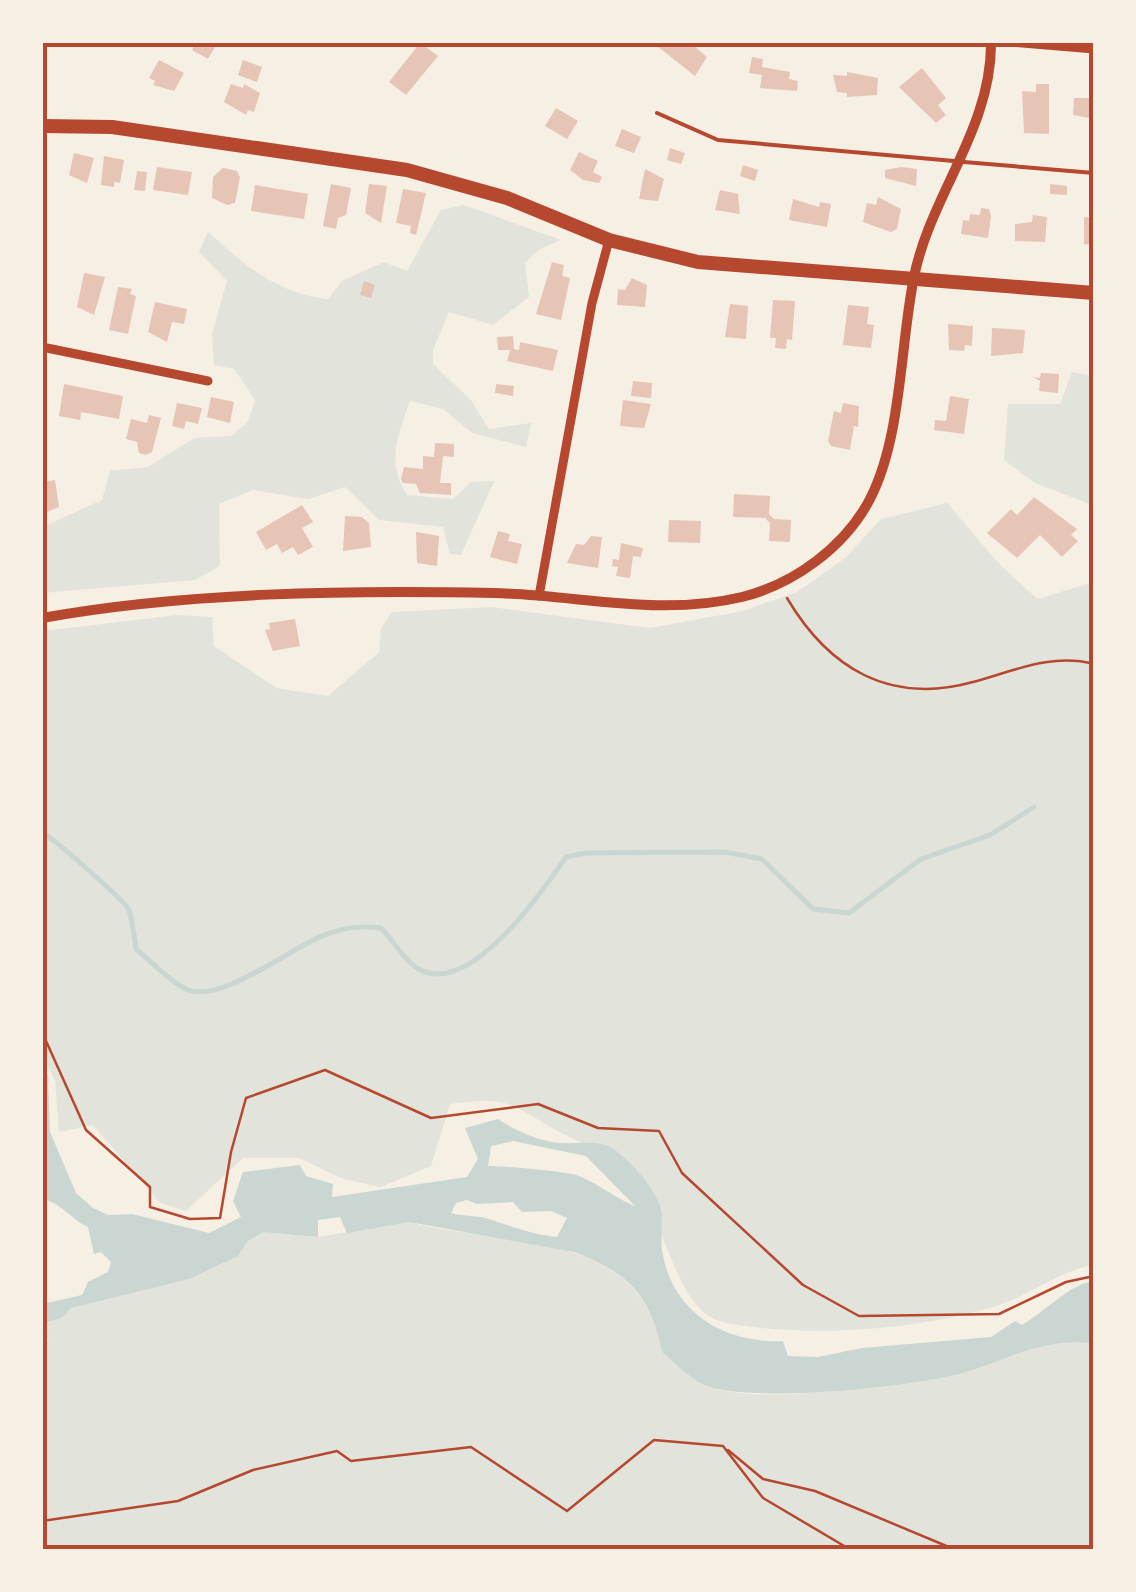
<svg xmlns="http://www.w3.org/2000/svg" width="1136" height="1592" font-family="'Varela Round',sans-serif">
  <style>
    .green { fill: #e2e4dc }
    .water { fill: #c9d6d2; fill-rule: evenodd }
    .lines { fill: none; stroke-linecap: round; stroke-linejoin: round }
    .stream { stroke: #c9d6d2; stroke-width: 5 }
    .building { fill: #e6c5b7 }
    .path { stroke: #b5482f; stroke-width: 2.5 }
    .service { stroke: #b5482f; stroke-width: 4 }
    .minor { stroke: #b5482f; stroke-width: 9 }
    .tertiary { stroke: #b5482f; stroke-width: 10 }
    .trunk { stroke: #b5482f; stroke-width: 14 }
    .neatline { fill: none; stroke: #b5482f; stroke-width: 4 }
  </style>
  <rect width="100%" height="100%" fill="#f6efe4"/>
  <!-- green -->
  <path class="green" d="M464 205 561 240 540 249 525 263 529 297 493 325 449 312 433 350V364L471 400 489 429 531 423 526 447 472 433 443 409 410 401C398 436 386 462 407 495L453 499 471 482 494 481 461 555 450 554 443 527 379 520 345 487 308 499 253 490 219 504 220 566 195 580 43 593V527L102 500 110 471 148 467 194 438 231 436 248 422 255 400 234 369 214 365 212 334 227 281 199 252 208 232C245 265 276 294 328 299L342 281 384 262 407 271 441 210Z
    M1072 372 1093 376V511L1087 503 1035 483 1004 460 1008 404H1060Z
    M947 503 1001 566 1038 599 1093 582V1265C1057 1272 1031 1295 996 1306 920 1330 801 1339 723 1322 670 1310 665 1202 623 1167 605 1151 577 1142 556 1130 505 1101 509 1097 450 1104L431 1166 381 1187 343 1179 299 1158H243L186 1211 160 1203 93 1125 59 1132 55 1081 43 1055V631L177 615 212 617 214 646 276 688 328 696 379 652 381 629 392 612 492 607 650 628 743 611 797 592 845 558 881 519Z
    M409 1222C504 1248 641 1226 662 1352 674 1362 689 1378 704 1385 761 1409 916 1382 976 1366 1020 1354 1046 1338 1093 1343V1549H43V1348L49 1339 43 1335V1323L62 1318 71 1308 190 1278 237 1256 248 1241 263 1232 318 1237Z"/>
  <!-- water -->
  <path class="water" d="M42 1065 48 1076 50 1132 76 1193 93 1208 108 1215 132 1214 209 1233 241 1217 233 1201 243 1172 300 1165 306 1176 333 1184 332 1197 467 1177 478 1159 465 1128 498 1119C516 1131 540 1142 562 1143 580 1144 599 1139 615 1150 631 1162 651 1184 659 1203 665 1216 660 1235 662 1249 670 1311 724 1344 783 1341L788 1356 818 1357 862 1348 991 1337 1015 1321 1022 1325C1046 1311 1067 1286 1093 1281V1343C1040 1338 1011 1359 962 1373 912 1387 750 1404 704 1385 689 1378 674 1362 662 1352 651 1295 627 1272 574 1252L409 1222 347 1233 340 1217 318 1220V1237L263 1232 248 1241 238 1256 189 1279 71 1308 62 1318 43 1323V1304L82 1295 88 1282 108 1272 111 1262 101 1252 94 1254 88 1227C72 1220 61 1203 43 1199ZM513 1141 586 1156 635 1206C618 1200 589 1177 572 1174 548 1170 517 1167 488 1166L491 1146ZM467 1200 477 1204 513 1202 522 1212 551 1211 567 1218 557 1237C536 1235 512 1227 492 1220 480 1215 465 1217 451 1213L456 1203Z"/>
  <g class="lines">
    <!-- stream -->
    <path class="stream" d="M42 833C49 834 125 901 129 910 133 922 134 936 136 949 151 961 167 979 184 988 218 1008 293 945 327 934 346 927 361 926 381 928 392 939 404 960 417 968 468 1000 542 892 566 857L586 853 725 852 762 859 813 909 849 913 921 859 990 835 1034 807"/>
  </g>
  <!-- building -->
  <path class="building" d="M196 42H218L208 59 192 50Z
    M652 42H689L707 57 695 76Z
    M420 43 438 56 406 95 389 82Z
    M752 57 763 59 762 67 790 72 789 79 798 81 797 91 760 88 762 75 749 73Z
    M159 60 184 73 174 91 153 85 155 81 149 78Z
    M243 60 262 67 257 82 238 75Z
    M922 68 946 98 938 105 946 115 936 123 899 87Z
    M847 72 878 78 877 95 847 97V93L837 92 833 75 847 76Z
    M231 84 243 88 244 84 260 93 254 112 248 110 246 115 224 102Z
    M1036 84H1049V134L1024 133 1022 91 1036 92Z
    M1074 98H1094V119L1073 115Z
    M556 108 578 121 567 139 545 126Z
    M622 129 641 137 634 153 615 146Z
    M670 148 685 153 681 164 667 160Z
    M579 152 598 161 593 172 602 177 599 183 583 180 570 170Z
    M74 153 94 158 87 183 69 175Z
    M104 156 124 160 120 183 114 182V187L101 185Z
    M743 165 758 170 755 181 740 176Z
    M157 167 192 172 188 195 153 190Z
    M901 167 917 169 916 186 885 178V170Z
    M223 168 237 171 240 177 235 203 227 205 212 198 213 177Z
    M645 169 664 179 658 201 639 199Z
    M137 171 147 172 145 191 134 190Z
    M331 184 351 188 346 215 338 218 336 229 323 226Z
    M369 184 387 186 381 223 365 213Z
    M1050 184 1067 186V195L1050 194Z
    M255 185 308 194 304 219 251 211Z
    M403 189 426 193 416 235 410 233 411 226 396 223Z
    M720 190 738 194 740 214 715 210Z
    M878 197 901 209 897 229 891 232 863 222 867 203 876 205Z
    M793 199 819 207 820 202 831 204 827 227 789 220Z
    M981 208 989 209 991 217 988 238 961 234 963 220 969 221 970 214 980 215Z
    M1033 215 1047 217 1045 242 1015 241V224L1032 222Z
    M1084 217 1094 218V245L1084 244Z
    M552 262 564 265 562 276 570 278 561 320 536 314Z
    M84 273 105 277 94 315 77 307Z
    M632 278 647 285 645 307 617 305 618 289 625 290Z
    M364 281 375 285 371 298 360 295Z
    M118 287 132 289 130 294 136 296 128 334 109 330Z
    M773 300 795 301 792 340 787 339 786 349 775 348 776 338H770Z
    M155 302 187 309 184 324 172 322 167 342 148 332Z
    M730 304 748 306 746 339 725 337Z
    M848 305 869 307 867 324 874 325 871 348 843 345Z
    M948 324 973 326 972 346 965 345 964 351 949 350Z
    M992 328 1025 330 1023 353 991 356Z
    M513 336 514 349 519 350 520 342 558 350 553 371 507 361 510 350H498L497 337Z
    M1041 373 1059 374 1058 393 1039 391 1040 381 1033 377 1040 378Z
    M633 381 652 383 651 398 631 396Z
    M64 384 123 396 119 419 81 412 80 420 59 416Z
    M496 384 514 386 513 396 495 393Z
    M950 396 969 399 964 434 934 430 935 420 946 421Z
    M211 397 234 402 230 423 207 417Z
    M623 400 651 404 644 428 620 426Z
    M177 403 202 408 198 424 186 421 184 429 172 426Z
    M843 403 859 406 858 427 854 426 850 450 831 446 828 441 834 411 841 413Z
    M149 415 161 418 152 452 146 455 139 453 137 442 126 439 131 419 147 423Z
    M435 443 454 444V457L443 456 440 483H451V495L420 493 416 484 403 483 401 479 404 467 423 469V456L434 457Z
    M55 480 59 507 42 514 43 482Z
    M734 494 770 496 769 514 774 519 791 520 790 542 769 541 770 523 765 518 733 517Z
    M1034 497 1077 529 1071 535 1078 541 1062 557 1040 535 1017 558 987 533 1011 509 1017 515Z
    M302 505 313 522 302 528 313 547 298 555 293 547 282 553 277 544 266 550 256 532Z
    M345 516 362 517 369 523 371 547 343 551Z
    M669 520 701 521 700 543 668 542Z
    M498 531 510 534 508 541 522 544 517 564 490 557Z
    M416 532 439 536 437 566 417 563Z
    M591 536 602 537 598 568 567 563 576 544 584 545Z
    M621 543 643 548 641 557 633 556 630 578 616 576 618 567 612 566 613 559 619 560Z
    M295 619 300 646 273 651 265 630 270 629 269 623Z"/>
  <g class="lines">
    <!-- path -->
    <path class="path" d="M787 598C829 669 890 705 973 682 1014 671 1051 653 1094 664
      M42 1032 86 1130 150 1187V1207L190 1219 220 1218 231 1152 246 1098 325 1070 431 1118 538 1104 598 1128 659 1131 682 1173 803 1285 859 1316 999 1314 1066 1282 1094 1276
      M728 1450 763 1479 815 1491 956 1550
      M42 1521 178 1501 253 1470 337 1451 351 1461 471 1447 567 1511 654 1440 723 1446 763 1498 851 1550"/>
    <!-- service -->
    <path class="service" d="M657 113 718 140 954 161
      M964 162 1094 173"/>
    <!-- minor -->
    <path class="minor" d="M1010 42 1094 49
      M42 347 208 381
      M539 596 592 303 609 240"/>
    <!-- tertiary -->
    <path class="tertiary" d="M42 618C184 592 350 590 494 593 579 595 658 617 742 597 794 584 845 547 870 499 902 437 900 345 914 277 930 196 992 128 991 42"/>
    <!-- trunk -->
    <path class="trunk" d="M42 126 112 127 407 170 507 198 609 240 698 262 1094 293"/>
  </g>
  <!-- border -->
  <rect width="1136" height="1592" fill="none" stroke="#f6efe4" stroke-width="90"/>
  <rect x="45" y="45" width="1046" height="1502" class="neatline"/>
</svg>
